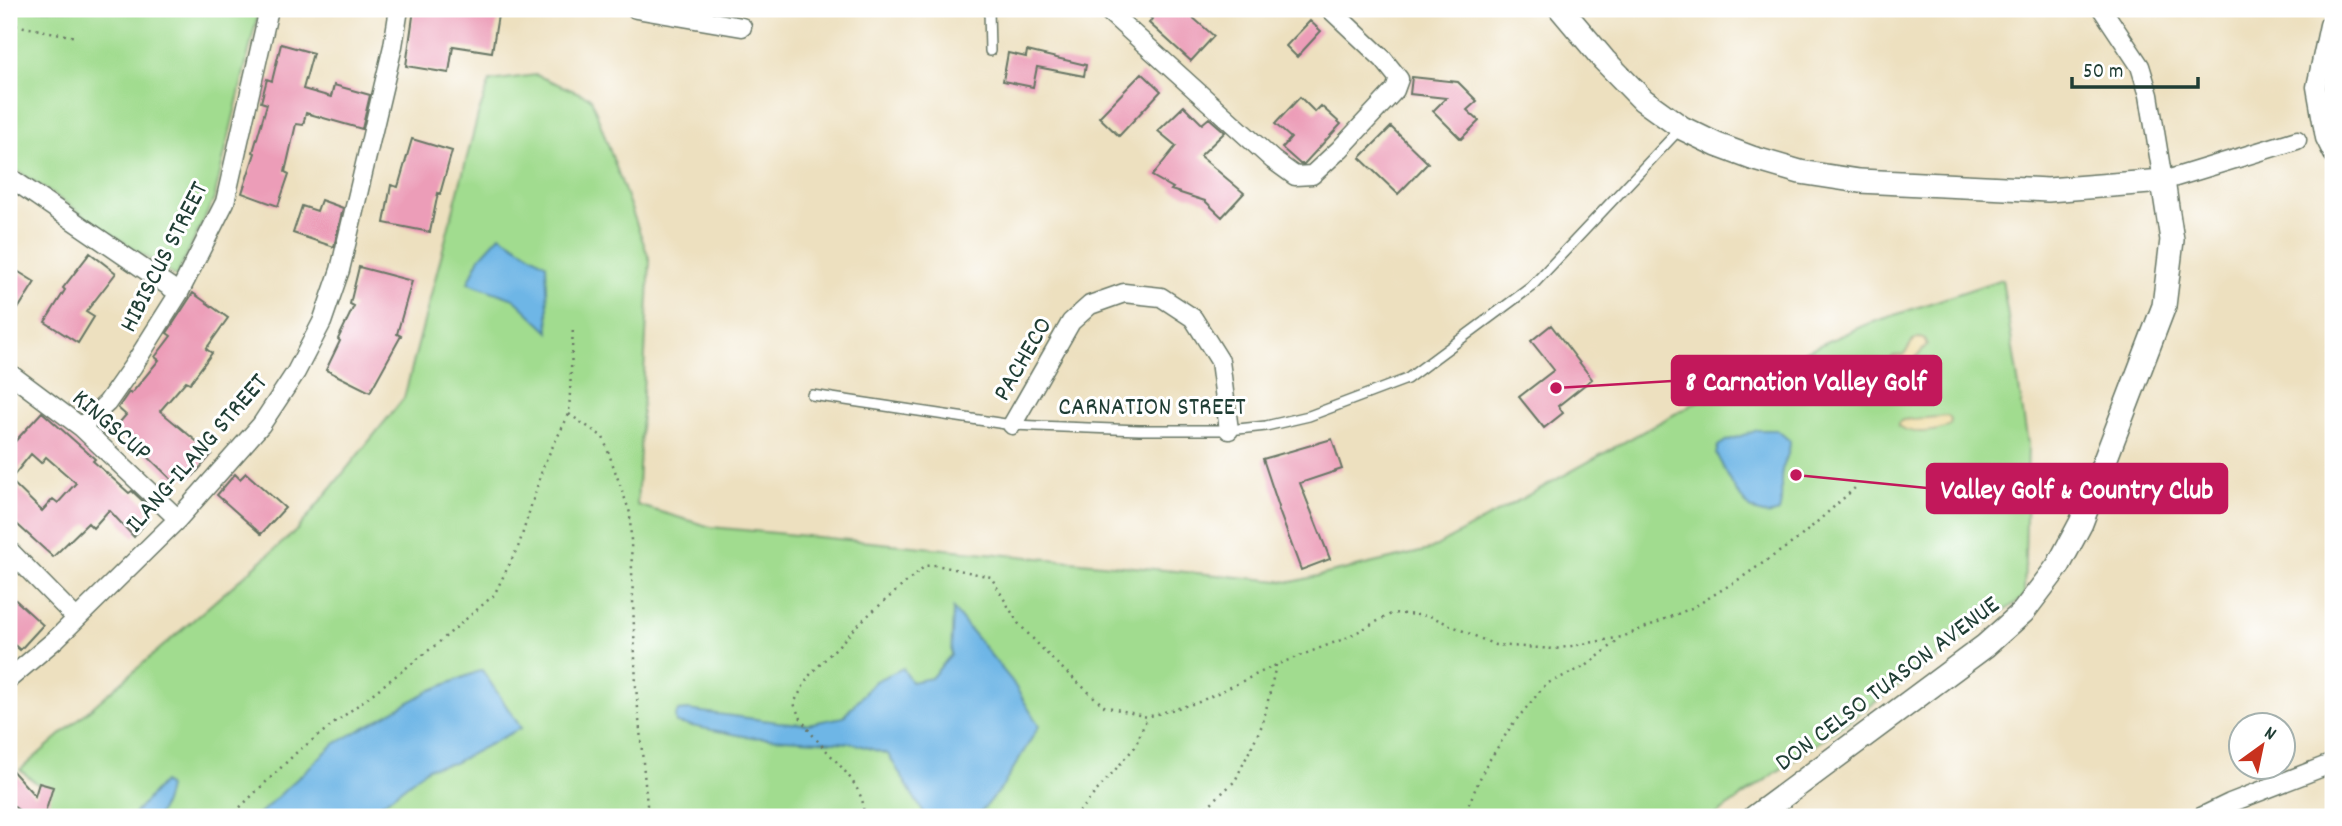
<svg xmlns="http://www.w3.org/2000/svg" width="2342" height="826" font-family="Dekko,sans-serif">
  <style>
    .green { fill: #a1dc8f; stroke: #608c62; stroke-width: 2 }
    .sand { fill: #eeda9e; stroke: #868c69; stroke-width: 2 }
    .water { fill: #6eb6e6; stroke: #467a8d; stroke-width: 2 }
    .building { fill: #ec9db8; fill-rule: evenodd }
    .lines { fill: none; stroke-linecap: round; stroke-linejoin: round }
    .service-casing { stroke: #677665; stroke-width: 12 }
    .minor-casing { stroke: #677665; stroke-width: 21 }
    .tertiary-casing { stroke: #677665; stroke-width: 26 }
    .path { stroke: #677665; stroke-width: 2.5; stroke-dasharray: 2 5; stroke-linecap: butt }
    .service { stroke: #fff; stroke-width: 9 }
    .minor { stroke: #fff; stroke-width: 18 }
    .tertiary { stroke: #fff; stroke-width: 23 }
    .labels { text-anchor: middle; stroke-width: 6; stroke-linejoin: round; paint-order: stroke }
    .street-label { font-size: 26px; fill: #1f3d34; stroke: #fff }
    .leader { fill: none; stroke: #c2185b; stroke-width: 2.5 }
    .callout-dot { fill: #c2185b; stroke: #fff; stroke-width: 2.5 }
    .callout { fill: #c2185b; stroke: #c2185b; stroke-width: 2.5 }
    .callout-label { font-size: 28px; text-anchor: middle; font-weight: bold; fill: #fff }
  </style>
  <rect width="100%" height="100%" fill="#fff"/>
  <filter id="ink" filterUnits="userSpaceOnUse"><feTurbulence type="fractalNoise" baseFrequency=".0143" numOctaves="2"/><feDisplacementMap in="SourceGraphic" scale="14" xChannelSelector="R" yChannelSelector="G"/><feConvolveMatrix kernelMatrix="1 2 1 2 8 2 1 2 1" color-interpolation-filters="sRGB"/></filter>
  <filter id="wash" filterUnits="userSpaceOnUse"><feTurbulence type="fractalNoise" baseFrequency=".00686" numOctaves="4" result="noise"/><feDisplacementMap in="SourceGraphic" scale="28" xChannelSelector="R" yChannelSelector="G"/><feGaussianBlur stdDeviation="1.57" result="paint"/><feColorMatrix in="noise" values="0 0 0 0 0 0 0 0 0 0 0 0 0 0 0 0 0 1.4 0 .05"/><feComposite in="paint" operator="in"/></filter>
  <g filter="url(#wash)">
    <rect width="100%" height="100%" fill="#ede0bf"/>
    <!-- green -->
    <path class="green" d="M12 9H259L214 199 176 277 9 165V34Z
      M536 75 591 98 650 261 637 505 711 527 1292 582 1429 550 1720 389 1865 325 2002 279 2028 444 2024 597 1713 817H43L49 793 20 770 297 530 404 398 478 115 490 81Z"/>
    <!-- sand -->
    <path class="sand" d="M1918 338 1924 339 1927 345C1924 350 1903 369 1897 373H1891L1889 361 1893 356 1904 355 1912 342Z
      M1948 416 1951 420 1950 425C1937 433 1910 435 1898 426V423L1903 420Z"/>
    <!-- water -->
    <path class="water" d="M500 235 546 264 549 332 514 299 468 283 480 257Z
      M1758 430H1777L1790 441C1790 456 1785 458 1782 470 1779 485 1784 496 1779 512 1745 526 1729 475 1716 454L1718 446 1726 441Z
      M953 609 1012 681 1039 726 1003 786 977 817H926L888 754 852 743 748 737 676 723 675 717 678 711 687 710 778 722 807 724 843 717 875 681 903 668 911 682 931 678 951 655Z
      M482 670 521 728 454 763 428 768 365 817H256L333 745 429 691Z
      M163 782 168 787C166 799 163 807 157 817H131Z"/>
    <g id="blocks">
      <!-- building -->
      <path class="building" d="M414 9H499L492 52 453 46 449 73 406 66Z
        M1141 9H1183L1214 36 1191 61 1149 23 1152 19Z
        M1310 21 1321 31 1297 57 1286 46Z
        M281 44 313 53 303 89 331 97 334 85 370 95 362 129 306 113 303 125 296 124 285 172 289 174 278 206 242 193 255 153 253 152 267 104 261 102 267 79 272 81Z
        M1027 51 1086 65 1084 76 1037 67 1033 87 1003 81 1008 53 1026 57Z
        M1142 73 1161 91 1119 136 1099 117Z
        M1412 77 1458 82 1477 101 1467 110 1479 121 1461 139 1433 111 1446 98 1410 94Z
        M1300 97 1315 112 1321 106 1341 124 1304 164H1300L1282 148 1291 138 1275 124Z
        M1184 106 1202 124 1209 118 1225 132 1200 156 1244 193 1222 217 1205 201 1171 190 1173 188 1152 176 1176 146 1158 131Z
        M1391 127 1428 163 1398 194 1360 158Z
        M412 139 452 151 440 194 438 193 430 232 384 223 391 185 398 187Z
        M321 200 343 208 334 247 293 233 302 206 317 211Z
        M90 253 116 273 86 312 94 317 78 343 45 322 65 290 63 288Z
        M9 266 35 282 9 323Z
        M359 267 412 281 397 334 401 336 370 392 326 370 340 341 338 339 354 306 350 304Z
        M193 293 228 318 206 349 212 353 190 383 186 381 160 411 212 454 193 476 173 481 141 450 140 452 113 430 126 415 118 408 129 392 131 394 159 360 155 357 171 336 167 333Z
        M1551 325 1592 379 1558 406 1563 413 1544 428 1519 397 1554 370 1531 341Z
        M42 412 95 459 93 461 129 493 132 491 147 505 148 520 134 537 109 510 93 528 88 523 53 557 9 517V448ZM31 454 41 463 46 457 76 483 58 503 53 499 42 511 10 480Z
        M1332 439 1342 469 1300 483 1330 559 1301 570 1278 508 1279 507 1263 459Z
        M246 473 285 508 261 534 217 495 235 474 240 479Z
        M9 594 43 625 20 650 9 640Z
        M9 767 35 796 39 783 53 787 44 817H28L9 803Z"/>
    </g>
  </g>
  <g filter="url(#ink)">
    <use href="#blocks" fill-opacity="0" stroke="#677665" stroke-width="2"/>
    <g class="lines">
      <!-- service casing -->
      <g class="service-casing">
        <path id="service" d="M989 9 990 51
          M812 395 1012 425 1139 430H1229L1266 426 1309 416 1407 379 1531 287 1680 129"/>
      </g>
      <!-- minor casing -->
      <g class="minor-casing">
        <path id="minor" d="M636 9 742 27
          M1106 9 1273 160 1295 176 1312 175 1340 149 1395 90 1399 79 1383 59 1330 9
          M2102 9 2140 66 2149 95 2163 181 2297 140
          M2333 21 2329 25 2316 87 2325 138 2333 154
          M9 177 179 293
          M9 373 81 427 178 519
          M1012 425 1071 322 1090 305 1124 293 1161 297 1193 318 1220 361 1229 430
          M81 427 107 403 133 366 179 293 225 202 269 9
          M9 550 76 618
          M9 679 56 639 178 519 261 425 296 372 322 322 340 270 393 46 399 9
          M2201 817 2230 803 2333 763"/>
      </g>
      <!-- tertiary casing -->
      <g class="tertiary-casing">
        <path id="tertiary" d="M1561 9 1604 60 1643 100 1682 128 1717 145 1752 158 1800 172 1859 181 2048 190 2163 181 2172 240 2164 306 2081 523 2058 566 2023 612 1985 646 1755 817"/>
      </g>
      <!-- path -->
      <path class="path" d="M9 24 76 37
        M569 414 603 437 630 513 636 687 647 805 644 817
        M230 817 297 752 437 644 494 595 519 545 544 464 569 414 573 327
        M863 817C863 812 864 805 862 800 851 766 805 739 794 703L809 676 865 618 925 566 936 565 991 577 1018 623 1053 660 1104 706 1147 717 1199 702 1276 665 1346 638 1393 613 1430 616 1495 645 1555 649 1622 637 1694 607 1741 578 1798 539 1856 487
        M1074 817 1135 747 1147 717
        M1196 817 1235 781 1263 723 1276 665
        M1463 817 1485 767 1512 725 1546 684 1586 666 1620 639"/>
      <!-- service -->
      <use href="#service" class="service"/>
      <!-- minor -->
      <use href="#minor" class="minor"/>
      <!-- tertiary -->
      <use href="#tertiary" class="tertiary"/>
    </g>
  </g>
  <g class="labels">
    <!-- street labels -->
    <g class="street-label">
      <text transform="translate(162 256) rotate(-63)" y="9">HIBISCUS STREET</text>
      <text transform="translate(1021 358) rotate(-60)" y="9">PACHECO</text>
      <text x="1152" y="414">CARNATION STREET</text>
      <text transform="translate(113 424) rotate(41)" y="9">KINGSCUP</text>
      <text transform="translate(195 452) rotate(-49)" y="9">ILANG-ILANG STREET</text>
      <text transform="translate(1886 682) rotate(-37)" y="9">DON CELSO TUASON AVENUE</text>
    </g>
  </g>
  <!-- callouts -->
  <path class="leader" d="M1556 388L1672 381M1796 475L1927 488"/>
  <g class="callout-dot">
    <circle cx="1556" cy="388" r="7"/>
    <circle cx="1796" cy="475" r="7"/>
  </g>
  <g class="callout">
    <rect x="1672" y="356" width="269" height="49" rx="7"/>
    <rect x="1927" y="464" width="300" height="49" rx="7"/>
  </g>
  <g class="callout-label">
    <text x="1806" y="390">8 Carnation Valley Golf</text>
    <text x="2077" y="498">Valley Golf &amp; Country Club</text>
  </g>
  <!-- margin -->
  <rect width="2342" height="826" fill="none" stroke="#fff" stroke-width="35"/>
  <!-- north arrow -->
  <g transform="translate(2262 746) rotate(33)"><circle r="33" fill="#ffffff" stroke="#a5b1ae" stroke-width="2"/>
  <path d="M0-5L12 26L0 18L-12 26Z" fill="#c8321e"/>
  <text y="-10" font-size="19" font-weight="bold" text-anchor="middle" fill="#1f3d34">N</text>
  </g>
  <!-- scale -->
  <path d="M2072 77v10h126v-10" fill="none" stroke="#1f3d34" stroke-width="3.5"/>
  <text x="2083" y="77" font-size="21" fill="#1f3d34" stroke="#ffffff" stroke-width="5" paint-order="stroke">50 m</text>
</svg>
